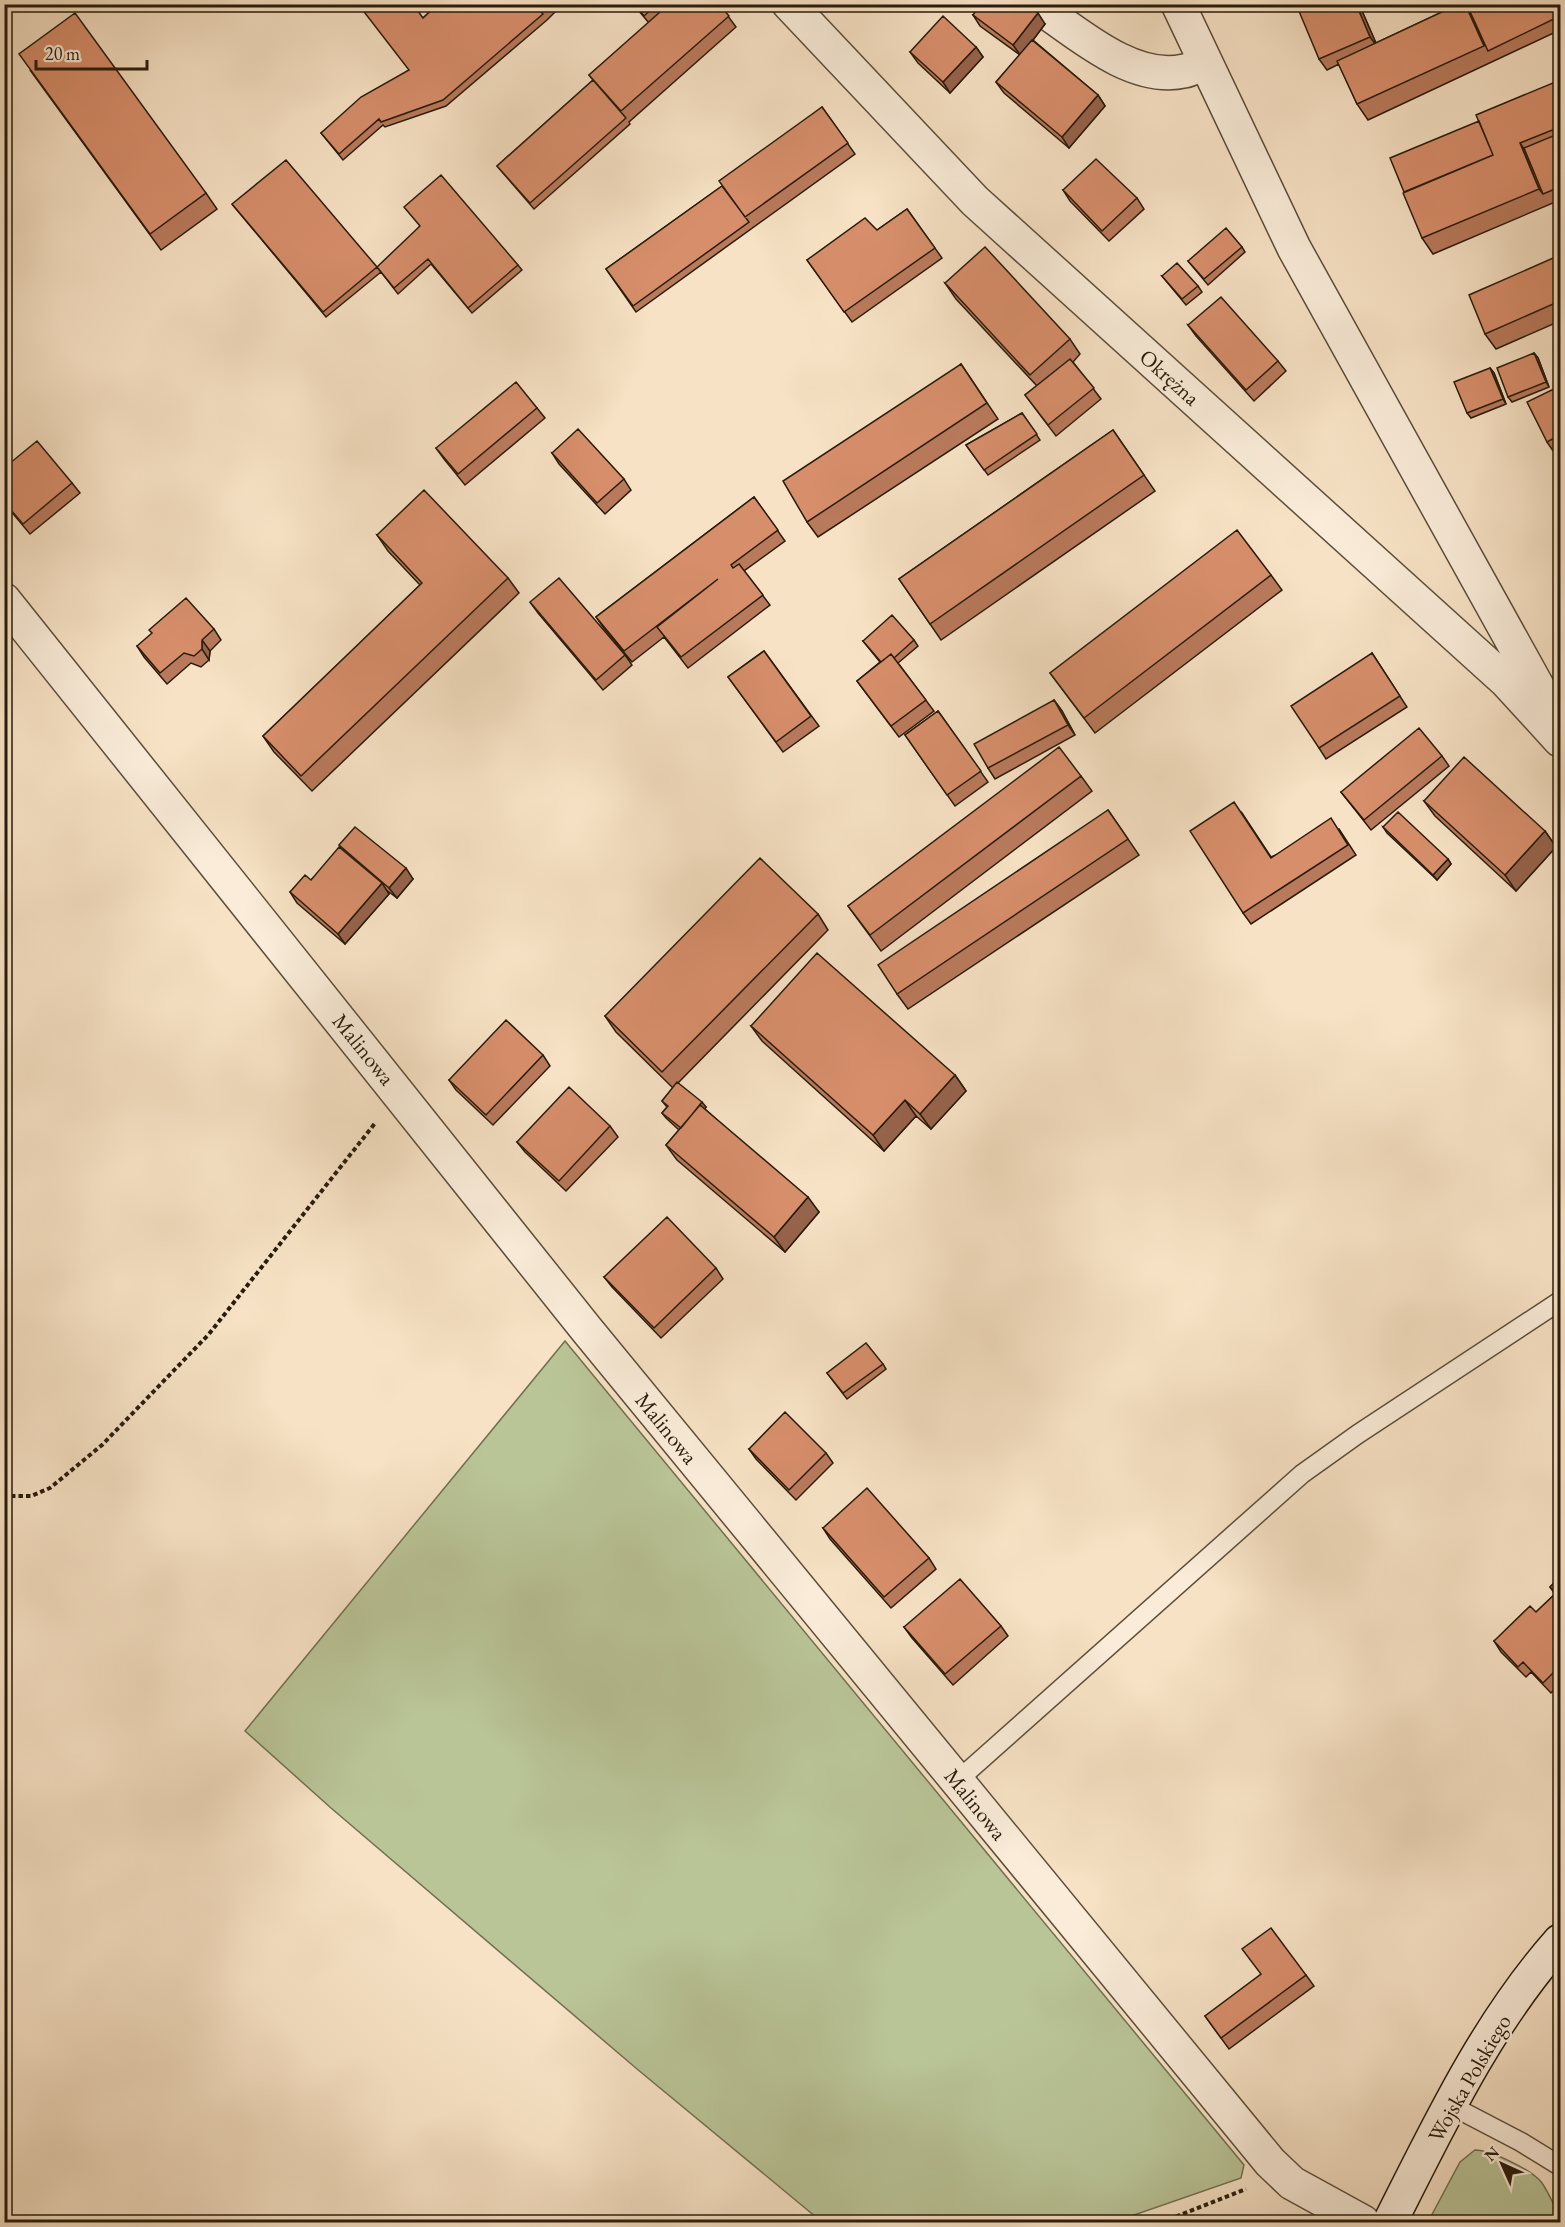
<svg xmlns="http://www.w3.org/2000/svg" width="1565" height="2227" font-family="'EB Garamond',serif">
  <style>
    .green { fill: #b9c497; stroke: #707051; stroke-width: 1.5 }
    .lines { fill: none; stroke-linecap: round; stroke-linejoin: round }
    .lane-casing { stroke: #5c4d3a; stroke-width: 21 }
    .street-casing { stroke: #5c4d3a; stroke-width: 36 }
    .secondary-casing { stroke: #281b0b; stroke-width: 36 }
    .path { stroke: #281b0b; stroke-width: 4; stroke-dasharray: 4.5 3; stroke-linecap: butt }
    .lane { stroke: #faecd9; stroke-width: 18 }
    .street { stroke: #faecd9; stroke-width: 33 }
    .secondary { stroke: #faecd9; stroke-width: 33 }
    .wall { fill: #b97a5c; stroke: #281b0b; stroke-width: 1.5 }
    .shaded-wall { fill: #96634b; stroke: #281b0b; stroke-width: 1.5 }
    .building { fill: #d78e6b; stroke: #281b0b; stroke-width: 1.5 }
    .labels { text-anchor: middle; stroke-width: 5; stroke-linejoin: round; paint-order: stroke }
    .street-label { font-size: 22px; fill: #281b0b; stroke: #faecd9 }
  </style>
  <rect width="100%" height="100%" fill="#f7e2c5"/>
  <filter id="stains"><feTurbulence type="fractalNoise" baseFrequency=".00333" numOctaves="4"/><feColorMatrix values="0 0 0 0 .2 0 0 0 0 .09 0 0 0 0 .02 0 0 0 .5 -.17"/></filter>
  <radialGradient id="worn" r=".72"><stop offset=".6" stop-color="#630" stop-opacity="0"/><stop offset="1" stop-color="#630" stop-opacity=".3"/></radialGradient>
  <!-- green -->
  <path class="green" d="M565 1341 1244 2165 1241 2178 1114 2222H822L637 2069 331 1808 245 1731Z
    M1475 2150C1491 2150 1532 2170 1542 2183 1549 2193 1554 2206 1560 2217V2222H1428L1460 2162Z"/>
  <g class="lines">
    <!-- lane casing -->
    <g class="lane-casing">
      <path id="lane" d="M957 1781 1302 1474 1358 1434 1560 1301
        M1450 2105 1521 2142 1560 2166"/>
    </g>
    <!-- street casing -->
    <g class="street-casing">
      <path id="street" d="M789 4 975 201 1507 682 1560 740
        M1035 4C1075 31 1132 83 1184 71 1191 70 1198 65 1205 63
        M1178 4 1294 248 1551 711
        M4 600 587 1330 1270 2162 1292 2183 1363 2222"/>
    </g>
    <!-- secondary casing -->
    <g class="secondary-casing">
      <path id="secondary" d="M1390 2222C1439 2125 1487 2023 1560 1941"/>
    </g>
    <!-- path -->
    <path class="path" d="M4 1493 12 1496H31L50 1488 102 1445 209 1334 376 1122
      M1162 2222 1246 2189"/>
    <!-- lane -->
    <use href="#lane" class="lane"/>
    <!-- street -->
    <use href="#street" class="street"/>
    <!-- secondary -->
    <use href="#secondary" class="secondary"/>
  </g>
  <!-- wall -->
  <path class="wall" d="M438 4H563L547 20 446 106 385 127 383 125 343 160 321 133 409 70 423 18Z
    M633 4H719L736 27 629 122 630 124 534 209 497 166 593 80 589 75 649 23Z
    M1359 4 1376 43 1459 4H1466L1468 7 1560 4V30L1368 120 1357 104 1339 64 1327 70 1319 59Z
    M973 15 1045 24 1033 40 1098 95 1105 106 1069 148 1004 93 996 82 1020 55 980 26Z
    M976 47 983 57 950 93 918 63 910 52Z
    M30 70 206 193 217 209 161 250Z
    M1560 80V200L1433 254 1422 238 1479 121Z
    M822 107 855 154 636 312 606 269 722 186Z
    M1063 190 1137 198 1144 209 1109 241 1070 201Z
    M232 204 377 267 381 272 326 317Z
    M907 209 942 258 852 322 807 260 877 230Z
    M420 226 518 265 522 270 472 313 431 264 398 294 381 272Z
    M1242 247 1245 252 1208 285 1188 261Z
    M1560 255V321L1496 349 1485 334Z
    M1162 276 1198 286 1202 292 1186 305Z
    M945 283 1070 339 1080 354 1073 362 1101 399 1056 436 1025 395 1037 386 956 299Z
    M1188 325 1278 361 1286 371 1254 401 1196 336Z
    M1534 353 1538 358 1549 387 1512 402 1508 397Z
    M961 364 998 419 818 537 807 522Z
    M1490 368 1494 373 1506 404 1471 418 1467 413Z
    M1560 386V456L1558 458 1547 442Z
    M537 408 545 418 465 485 444 459 436 448Z
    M1022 413 1040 440 988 475 966 445Z
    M1113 430 1155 491 941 640 899 579Z
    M552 453 624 479 631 490 605 514 559 464Z
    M4 468 72 483 80 493 30 534 4 503Z
    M754 497 785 541 744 571 770 605 688 668 664 637 632 662 603 627 596 617Z
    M377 535 508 578 519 593 312 791 274 752 263 736 420 585 388 551Z
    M1271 575 1282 590 1095 733 1050 673Z
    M530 602 625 655 632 665 603 690 538 613Z
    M214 629 221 640 210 651 209 660 201 667 191 663 167 684 144 657 137 646Z
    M914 640 918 646 898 663 934 711 899 737 857 681 880 662 863 641Z
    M764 651 819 726 783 752 728 677Z
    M1372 653 1407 707 1326 759 1319 748Z
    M1054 700 1062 711 1075 735 995 779 988 768Z
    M938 711 988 782 955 806 905 735Z
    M1442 756 1449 766 1371 830 1341 792Z
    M1081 776 1092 791 881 951 848 906Z
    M1424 801 1545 831 1556 847 1516 891 1435 816Z
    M1108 810 1139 855 908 1009 897 994Z
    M1242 813 1271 857 1339 829 1356 855 1251 924 1243 913Z
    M1383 827 1448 859 1451 864 1437 880 1387 833Z
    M339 845 413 879 397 898 385 889 389 894 345 944 297 903 290 892 311 880 343 850Z
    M818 914 828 930 678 1083 706 1107 705 1109 819 1212 785 1252 677 1160 666 1145 679 1130 666 1118 662 1113 667 1107 662 1101 673 1088 616 1032 605 1016Z
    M751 1026 955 1075 966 1091 931 1129 916 1116 884 1151 762 1041Z
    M543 1055 550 1066 493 1125 456 1090 449 1080Z
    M610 1126 618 1137 566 1191 525 1152 517 1142Z
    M716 1268 723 1279 661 1338 612 1287 604 1277Z
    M883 1364 886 1369 847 1399 827 1373Z
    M749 1449 826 1453 833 1463 796 1500 756 1459Z
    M823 1528 929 1558 936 1569 891 1608 830 1539Z
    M1560 1577V1684L1551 1693 1531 1672 1526 1677 1501 1652 1494 1641 1536 1612 1555 1594 1550 1587Z
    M1001 1626 1008 1636 953 1685 912 1638 904 1627Z
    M1306 1975 1314 1986 1229 2049 1205 2016Z"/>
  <!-- shaded-wall -->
  <path class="shaded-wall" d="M1356 4H1359L1378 48 1370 37Z
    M1038 13 1045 24 1021 56 1013 45Z
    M976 47 983 57 950 93 943 82Z
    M1098 95 1105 106 1069 148 1062 137Z
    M1520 143 1531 159 1543 194 1539 189Z
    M1534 353 1538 358 1549 387 1546 382Z
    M1490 368 1494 373 1506 404 1503 399Z
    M202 640 210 651 209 660 202 649Z
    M1054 700 1062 711 1075 735 1068 725Z
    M1545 831 1556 847 1516 891 1505 875Z
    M1448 859 1451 864 1437 880 1433 875Z
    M406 868 413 879 397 898 389 888Z
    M382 883 389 894 345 944 338 934Z
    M955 1075 966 1091 931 1129 920 1114Z
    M905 1100 916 1116 884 1151 873 1135Z
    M702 1102 706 1107 685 1134 681 1128Z
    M808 1197 819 1212 785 1252 774 1237Z"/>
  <!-- building -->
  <path class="building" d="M358 4H413L423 18 438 4H534L543 14 443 100 381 122 379 119 339 154 321 133 361 97 409 70Z
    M535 4H545L540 9Z
    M635 4H657L644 16Z
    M669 4H719L729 16 621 111 589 75Z
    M980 4H1026L1038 13 1013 45 973 15Z
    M1296 4H1356L1370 37 1319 59Z
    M1459 4H1465L1484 46 1357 104 1337 61Z
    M1473 4H1560V16L1488 51 1468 7Z
    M75 13 206 193 150 234 19 54Z
    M943 16 976 47 943 82 910 52Z
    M1032 40 1098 95 1062 137 996 82Z
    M593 80 626 118 530 203 497 166Z
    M1560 80V127L1520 143 1539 189 1422 238 1403 193 1493 155 1476 115Z
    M822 107 848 143 745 217 719 181Z
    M1479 121 1493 155 1404 192 1390 158Z
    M1560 133V187L1543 194 1524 148Z
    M1096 159 1137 198 1102 231 1063 190Z
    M286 160 377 267 323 312 232 204Z
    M441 175 518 265 468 308 428 259 394 288 377 267 420 226 404 207Z
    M722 186 749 222 633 306 606 269Z
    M907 209 935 248 844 312 807 260 865 218 877 230Z
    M1226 228 1242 247 1204 279 1188 261Z
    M985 247 1070 339 1030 375 945 283Z
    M1560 255V301L1485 334 1469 295Z
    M1177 263 1198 286 1182 299 1162 276Z
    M1221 297 1278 361 1246 390 1188 325Z
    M1534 353 1546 382 1508 397 1497 368Z
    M1070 359 1094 388 1048 425 1025 395Z
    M961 364 987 403 807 522 783 481Z
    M1490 368 1503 399 1467 413 1454 382Z
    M516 382 537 408 458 474 436 448Z
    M1560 386V435L1547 442 1527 402Z
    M1022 413 1037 434 984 470 966 445Z
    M578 429 624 479 597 503 552 453Z
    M1113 430 1144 475 930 624 899 579Z
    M37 441 72 483 23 524 4 502V468Z
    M424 490 508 578 301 776 263 736 422 583 377 535Z
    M754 497 778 530 731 565 733 568 739 564 763 595 681 657 657 627 718 579 624 651 596 617Z
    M1237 530 1271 575 1084 718 1050 673Z
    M559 578 625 655 596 680 530 602Z
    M186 598 214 629 202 640V649L194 656 184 653 160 673 137 646 152 633 149 630Z
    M892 615 914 640 894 658 891 654 881 662 863 641Z
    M764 651 811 716 776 742 728 677Z
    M1372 653 1400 696 1319 748 1291 706Z
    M891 654 926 700 891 726 857 681Z
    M1054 700 1068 725 988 768 974 744Z
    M938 711 981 771 947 795 905 735Z
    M1419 728 1442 756 1364 820 1341 792Z
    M1059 747 1081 776 870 935 848 906Z
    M1464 757 1545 831 1505 875 1424 801Z
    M1234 802 1271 858 1331 818 1348 845 1243 913 1190 831Z
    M1108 810 1128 839 897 994 878 965Z
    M1398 812 1448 859 1433 875 1383 827Z
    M355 827 406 868 389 888 339 845Z
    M339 847 382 883 338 934 290 892 305 875 311 880Z
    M760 858 818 914 662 1072 605 1016Z
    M817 953 955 1075 920 1114 905 1100 873 1135 751 1026Z
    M506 1020 543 1055 486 1115 449 1080Z
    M677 1082 702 1102 681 1128 662 1113 668 1106 662 1101Z
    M569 1087 610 1126 559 1181 517 1142Z
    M700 1105 808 1197 774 1237 666 1145Z
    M667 1217 716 1268 654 1328 604 1277Z
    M866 1343 883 1364 843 1393 827 1373Z
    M785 1412 826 1453 789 1490 749 1449Z
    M867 1488 929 1558 884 1597 823 1528Z
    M1560 1577V1666L1543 1683 1523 1662 1518 1667 1494 1641 1530 1606 1536 1612 1556 1593 1550 1587Z
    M960 1579 1001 1626 945 1674 904 1627Z
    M1271 1928 1306 1975 1221 2038 1205 2016 1261 1974 1242 1949Z"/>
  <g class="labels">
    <!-- street labels -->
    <g class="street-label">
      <text transform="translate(1170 377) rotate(42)" y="8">Okrężna</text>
      <text transform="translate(364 1049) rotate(51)" y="8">Malinowa</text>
      <text transform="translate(667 1428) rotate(51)" y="8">Malinowa</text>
      <text transform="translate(976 1804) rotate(51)" y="8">Malinowa</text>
      <text transform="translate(1469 2078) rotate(-60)" y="8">Wojska Polskiego</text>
    </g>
  </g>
  <!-- margin -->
  <rect width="1565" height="2227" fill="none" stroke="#f7e2c5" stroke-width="24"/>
  <rect x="6" y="6" width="1553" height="2215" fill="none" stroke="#281b0b" stroke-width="3"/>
  <rect x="12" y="12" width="1541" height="2203" fill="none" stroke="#281b0b" stroke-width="1.5"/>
  <!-- north arrow -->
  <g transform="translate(1502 2164) rotate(315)" stroke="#faecd9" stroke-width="4.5" paint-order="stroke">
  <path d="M0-4.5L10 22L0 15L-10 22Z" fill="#281b0b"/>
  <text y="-9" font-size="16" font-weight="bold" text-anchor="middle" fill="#281b0b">N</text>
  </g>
  <!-- scale -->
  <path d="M36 60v9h111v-9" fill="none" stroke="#281b0b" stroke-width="3"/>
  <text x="45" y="60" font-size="18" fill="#281b0b" stroke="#faecd9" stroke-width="4.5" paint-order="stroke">20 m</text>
  <rect width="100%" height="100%" filter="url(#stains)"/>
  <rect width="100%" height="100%" fill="url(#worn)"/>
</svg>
